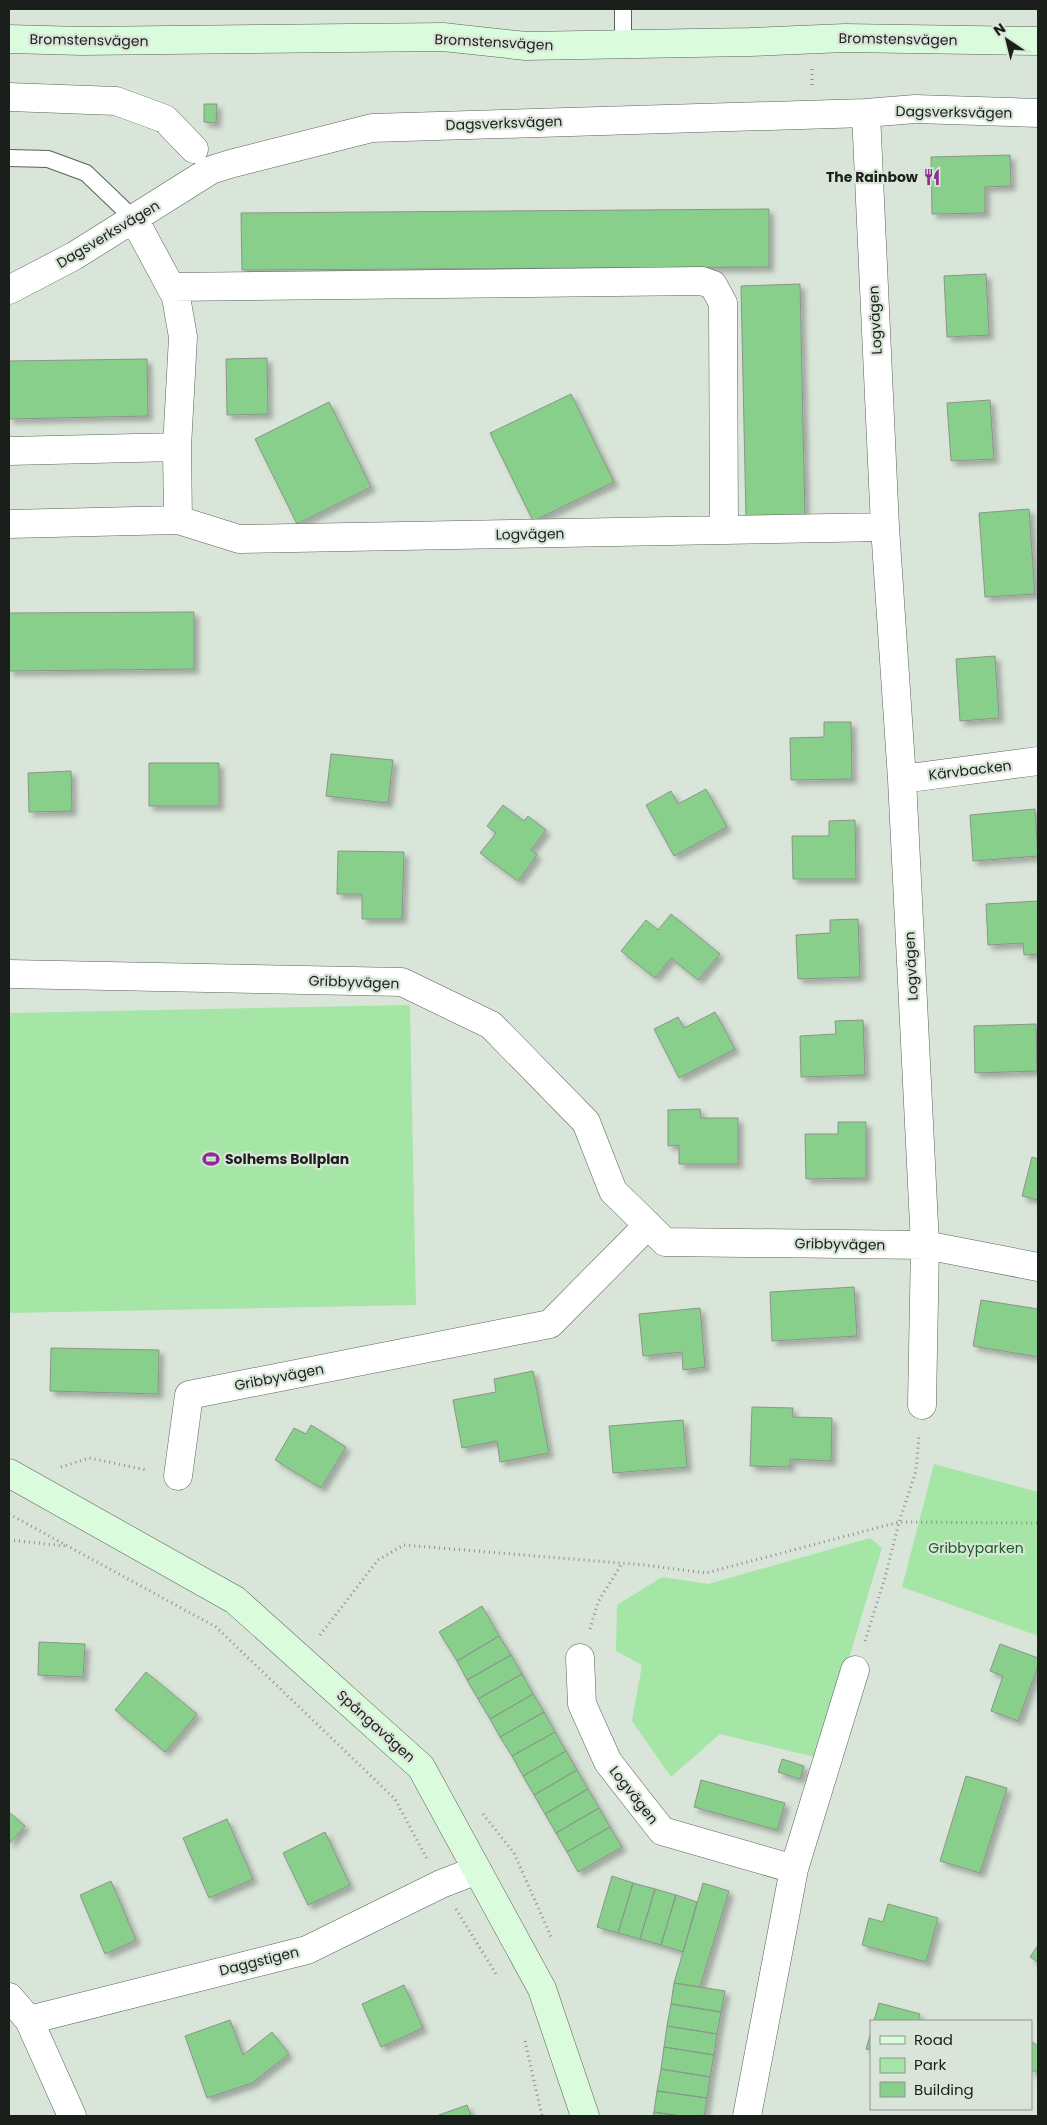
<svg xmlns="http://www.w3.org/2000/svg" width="1047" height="2125" font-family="Poppins,sans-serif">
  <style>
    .green { fill: #a5e6a7 }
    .building { fill: #89cf8c; stroke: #8a958a; filter: url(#shadow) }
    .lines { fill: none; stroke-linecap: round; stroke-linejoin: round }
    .lane-casing { stroke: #596359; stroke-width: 18 }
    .street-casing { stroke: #596359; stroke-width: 29 }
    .secondary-casing { stroke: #596359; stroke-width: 29 }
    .path { stroke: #899188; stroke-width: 3; stroke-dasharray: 1 4; stroke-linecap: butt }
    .lane { stroke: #fff; stroke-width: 16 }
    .street { stroke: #fff; stroke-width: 28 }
    .secondary { stroke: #dafcdc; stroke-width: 28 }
    .labels { text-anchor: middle; stroke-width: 4.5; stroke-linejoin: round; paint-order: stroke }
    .street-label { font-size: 14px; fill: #1b1f1b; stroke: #dae5d9 }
    .poi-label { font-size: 14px; font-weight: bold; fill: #1b1f1b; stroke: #dae5d9; text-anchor: end }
    .park-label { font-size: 14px; fill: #196023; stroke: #dae5d9 }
  </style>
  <defs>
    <filter id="shadow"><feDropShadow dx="4.5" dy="4.5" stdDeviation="2.5" flood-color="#0004"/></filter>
  </defs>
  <rect width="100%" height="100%" fill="#dae5d9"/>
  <!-- green -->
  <path class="green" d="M410 1005 416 1305 9 1313V1013Z
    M934 1464 1038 1492V1636L902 1587Z
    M870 1538 882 1548 819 1758 720 1734 671 1777 632 1721 642 1665 616 1651 617 1605 662 1577 708 1584Z"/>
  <!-- building -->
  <path class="building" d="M204 104H217L216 123 204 122Z
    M1010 155 1011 186 985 187V213L932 214 931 157Z
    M769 209V267L242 270 241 213Z
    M986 274 989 335 947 337 944 276Z
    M800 284 805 519 746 518 741 286Z
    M267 358 268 414 227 415 226 359Z
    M147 359 148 416 9 419V361Z
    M571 394 614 482 533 521 490 433Z
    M990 400 994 459 951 461 947 403Z
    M329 402 371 487 297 524 255 439Z
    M1029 509 1035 594 985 597 979 513Z
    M194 612V669L9 671V613Z
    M995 656 999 718 960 721 956 659Z
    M824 722H851L852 779 791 780 790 738 824 737Z
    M331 754 393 760 388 803 326 796Z
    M149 763H219V806H149Z
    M71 771 72 811 29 812 28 773Z
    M706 789 727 827 674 856 646 805 671 791 678 804Z
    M503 805 524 821 528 816 546 830 531 850 537 855 518 881 480 853 496 833 487 826Z
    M1035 809 1038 856 973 861 970 815Z
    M855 820 856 879H793L792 836H829V821Z
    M338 851 404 852 402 919H362V894H337Z
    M1038 901V954L1024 955 1023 943 988 945 986 904Z
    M671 914 720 954 698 980 671 958 655 978 621 951 646 920 658 930Z
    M858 919 860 977 798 979 796 935 830 933V920Z
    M715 1012 735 1049 679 1078 654 1029 678 1017 684 1028Z
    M863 1020 865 1075 801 1077 800 1036 836 1034 835 1021Z
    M1036 1024 1037 1071 975 1073 974 1026Z
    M700 1109 701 1118H738V1164H679V1145L668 1146V1110Z
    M838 1122H866V1178L806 1179 805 1134H838Z
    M1032 1157 1038 1159V1200L1022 1196Z
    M854 1287 857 1336 772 1341 770 1292Z
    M981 1300 1038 1309V1357L973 1346Z
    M700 1308 705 1367 683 1370 682 1352 643 1356 639 1314Z
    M51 1348 159 1350 158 1394 50 1391Z
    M533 1371 549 1453 500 1462 497 1441 462 1448 453 1400 496 1392 494 1379Z
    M752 1407 793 1408 792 1417 832 1418 831 1461 790 1459V1467L750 1466Z
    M683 1420 687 1467 613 1473 609 1426Z
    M311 1425 346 1447 321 1488 275 1460 294 1428 306 1434Z
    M482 1606 499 1636 457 1661 439 1632Z
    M499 1636 511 1655 467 1680 457 1661Z
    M39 1642 85 1644 83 1677 38 1675Z
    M1000 1644 1038 1658V1666L1018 1721 991 1711 1003 1676 990 1671Z
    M511 1655 522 1674 478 1699 467 1680Z
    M146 1672 197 1714 165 1752 115 1710Z
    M522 1674 533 1694 490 1719 478 1699Z
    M533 1694 544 1712 500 1737 490 1719Z
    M544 1712 555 1732 512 1756 500 1737Z
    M555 1732 566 1751 523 1776 512 1756Z
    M566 1751 577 1770 534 1795 523 1776Z
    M782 1759 804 1766 800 1779 778 1772Z
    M577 1770 588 1789 545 1814 534 1795Z
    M966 1776 1007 1788 980 1873 940 1861Z
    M701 1780 785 1803 777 1830 694 1807Z
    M588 1789 599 1808 556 1833 545 1814Z
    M599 1808 610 1827 567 1852 556 1833Z
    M9 1812 25 1826 9 1844Z
    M227 1819 253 1879 209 1898 183 1838Z
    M610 1827 622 1847 578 1872 567 1852Z
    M325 1832 350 1885 308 1905 283 1853Z
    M612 1876 633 1883 618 1933 597 1927Z
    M111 1881 136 1940 105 1954 80 1895Z
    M633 1883 655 1889 640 1939 618 1933Z
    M703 1883 729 1891 700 1987 674 1983Z
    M655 1889 676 1895 661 1945 640 1939Z
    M676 1895 697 1902 683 1952 661 1945Z
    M888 1904 938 1918 926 1962 862 1945 869 1918 883 1922Z
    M1038 1945V1962L1030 1957Z
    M674 1983 725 1991 721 2012 671 2004Z
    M404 1985 423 2028 381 2047 362 2004Z
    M879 2003 920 2014 918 2021H874Z
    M671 2004 721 2012 717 2034 667 2026Z
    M230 2020 243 2055 272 2032 289 2054 252 2083 207 2098 185 2036Z
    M667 2026 717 2034 714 2055 664 2047Z
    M871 2032V2050L866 2049Z
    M1031 2041 1038 2046V2073L1034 2070 1031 2074Z
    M664 2047 714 2055 710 2077 661 2069Z
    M661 2069 710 2077 707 2098 657 2091Z
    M657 2091 707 2098 704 2116H680L654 2112Z
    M467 2105 471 2116H436Z
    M654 2112 680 2116H653Z"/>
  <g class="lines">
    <!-- lane casing -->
    <g class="lane-casing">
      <path id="lane" d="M623 9V45
        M9 158 48 159 86 173 134 219"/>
    </g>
    <!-- street casing -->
    <g class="street-casing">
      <path id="street" d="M9 97 116 101 165 119 194 149
        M866 113 885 527 902 779 925 1245 922 1405
        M171 287 702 281 713 285 723 303 724 530
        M9 290 74 256 211 170 230 164 372 128 866 113 915 109 1038 113
        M9 451 177 447 183 337 176 297 134 219
        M178 520 239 539 885 527
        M9 524 178 520 177 447
        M902 779 1038 761
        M9 974 402 982 491 1025 586 1122 613 1191 665 1242 925 1245 1038 1267
        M178 1476 189 1395 550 1324 648 1225
        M580 1658 582 1704 608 1762 662 1831 794 1869 747 2116
        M794 1869 855 1670
        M9 1997 29 2020 72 2116
        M29 2020 307 1950 441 1884 477 1870"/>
    </g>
    <!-- secondary casing -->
    <g class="secondary-casing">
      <path id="secondary" d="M9 39 82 41 443 37 526 46 750 42 845 38 1038 41
        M9 1473 235 1600 421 1767 542 1989 585 2116"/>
    </g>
    <!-- path -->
    <path class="path" d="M812 69V86
      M61 1467 89 1458 147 1470
      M9 1514 216 1627 395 1799 427 1859
      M9 1540 65 1546
      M590 1629 598 1602 621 1565
      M320 1635 378 1560 404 1545 644 1565 706 1573 899 1522 1038 1523
      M865 1641 886 1574 899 1522 916 1471 919 1435
      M483 1814 514 1853 552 1939
      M456 1909 496 1974
      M525 2041 542 2116"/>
    <!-- lane -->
    <use href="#lane" class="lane"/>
    <!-- street -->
    <use href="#street" class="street"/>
    <!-- secondary -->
    <use href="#secondary" class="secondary"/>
  </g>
  <!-- icons -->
  <defs>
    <g id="restaurant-bare" transform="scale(1.35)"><path d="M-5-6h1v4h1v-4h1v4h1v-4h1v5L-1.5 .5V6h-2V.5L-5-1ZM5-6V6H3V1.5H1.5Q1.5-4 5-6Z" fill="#8f2d95" stroke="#dae5d9" stroke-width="2.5" paint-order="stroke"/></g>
    <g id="stadium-bare" transform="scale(1.35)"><path d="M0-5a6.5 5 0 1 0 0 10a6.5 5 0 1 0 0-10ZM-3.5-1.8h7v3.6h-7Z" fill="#8f2d95" stroke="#dae5d9" stroke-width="2.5" paint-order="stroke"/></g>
  </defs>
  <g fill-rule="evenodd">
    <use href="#restaurant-bare" x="932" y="177"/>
    <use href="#stadium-bare" x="211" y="1159"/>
  </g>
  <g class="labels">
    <!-- street labels -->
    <g class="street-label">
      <text transform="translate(898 39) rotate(1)" y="5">Bromstensvägen</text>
      <text transform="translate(89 40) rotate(1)" y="5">Bromstensvägen</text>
      <text transform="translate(494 42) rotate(3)" y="5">Bromstensvägen</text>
      <text transform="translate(954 112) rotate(1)" y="5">Dagsverksvägen</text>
      <text transform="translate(504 123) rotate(-2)" y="5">Dagsverksvägen</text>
      <text transform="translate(108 234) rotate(-31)" y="5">Dagsverksvägen</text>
      <text transform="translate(875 320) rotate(-93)" y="5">Logvägen</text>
      <text transform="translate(530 534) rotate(-1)" y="5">Logvägen</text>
      <text transform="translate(970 770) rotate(-7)" y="5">Kärvbacken</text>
      <text transform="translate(911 966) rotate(-93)" y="5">Logvägen</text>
      <text transform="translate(354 982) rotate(2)" y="5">Gribbyvägen</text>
      <text transform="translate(840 1244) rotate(1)" y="5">Gribbyvägen</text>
      <text transform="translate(279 1377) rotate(-11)" y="5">Gribbyvägen</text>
      <text transform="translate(376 1726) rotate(42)" y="5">Spångavägen</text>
      <text transform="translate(634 1795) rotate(52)" y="5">Logvägen</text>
      <text transform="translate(259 1961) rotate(-14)" y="5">Daggstigen</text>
    </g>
    <!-- poi labels -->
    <g class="poi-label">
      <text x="918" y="182">The Rainbow</text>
      <text x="225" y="1164" text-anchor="start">Solhems Bollplan</text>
    </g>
    <!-- park labels -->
    <g class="park-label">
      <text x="976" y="1553">Gribbyparken</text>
    </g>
  </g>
  <!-- border -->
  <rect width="1047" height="2125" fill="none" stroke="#1b1f1b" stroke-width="20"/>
  <!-- legend -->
  <rect x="870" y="2020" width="162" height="90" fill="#dae5d9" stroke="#8e968d"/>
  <rect x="880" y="2036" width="25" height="8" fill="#dafcdc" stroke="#8e968d"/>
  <text x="914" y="2045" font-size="15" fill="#1b1f1b">Road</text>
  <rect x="880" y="2058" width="25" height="15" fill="#a5e6a7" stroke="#8e968d"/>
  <text x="914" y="2070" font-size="15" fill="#1b1f1b">Park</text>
  <rect x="880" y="2082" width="25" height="15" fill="#89cf8c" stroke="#8e968d"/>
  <text x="914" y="2095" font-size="15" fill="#1b1f1b">Building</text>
  <!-- north arrow -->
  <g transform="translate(1007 40) rotate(325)" stroke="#dae5d9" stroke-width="4" paint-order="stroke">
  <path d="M0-4L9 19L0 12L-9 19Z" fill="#1b1f1b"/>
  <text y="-8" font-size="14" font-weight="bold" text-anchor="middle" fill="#1b1f1b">N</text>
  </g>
</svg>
